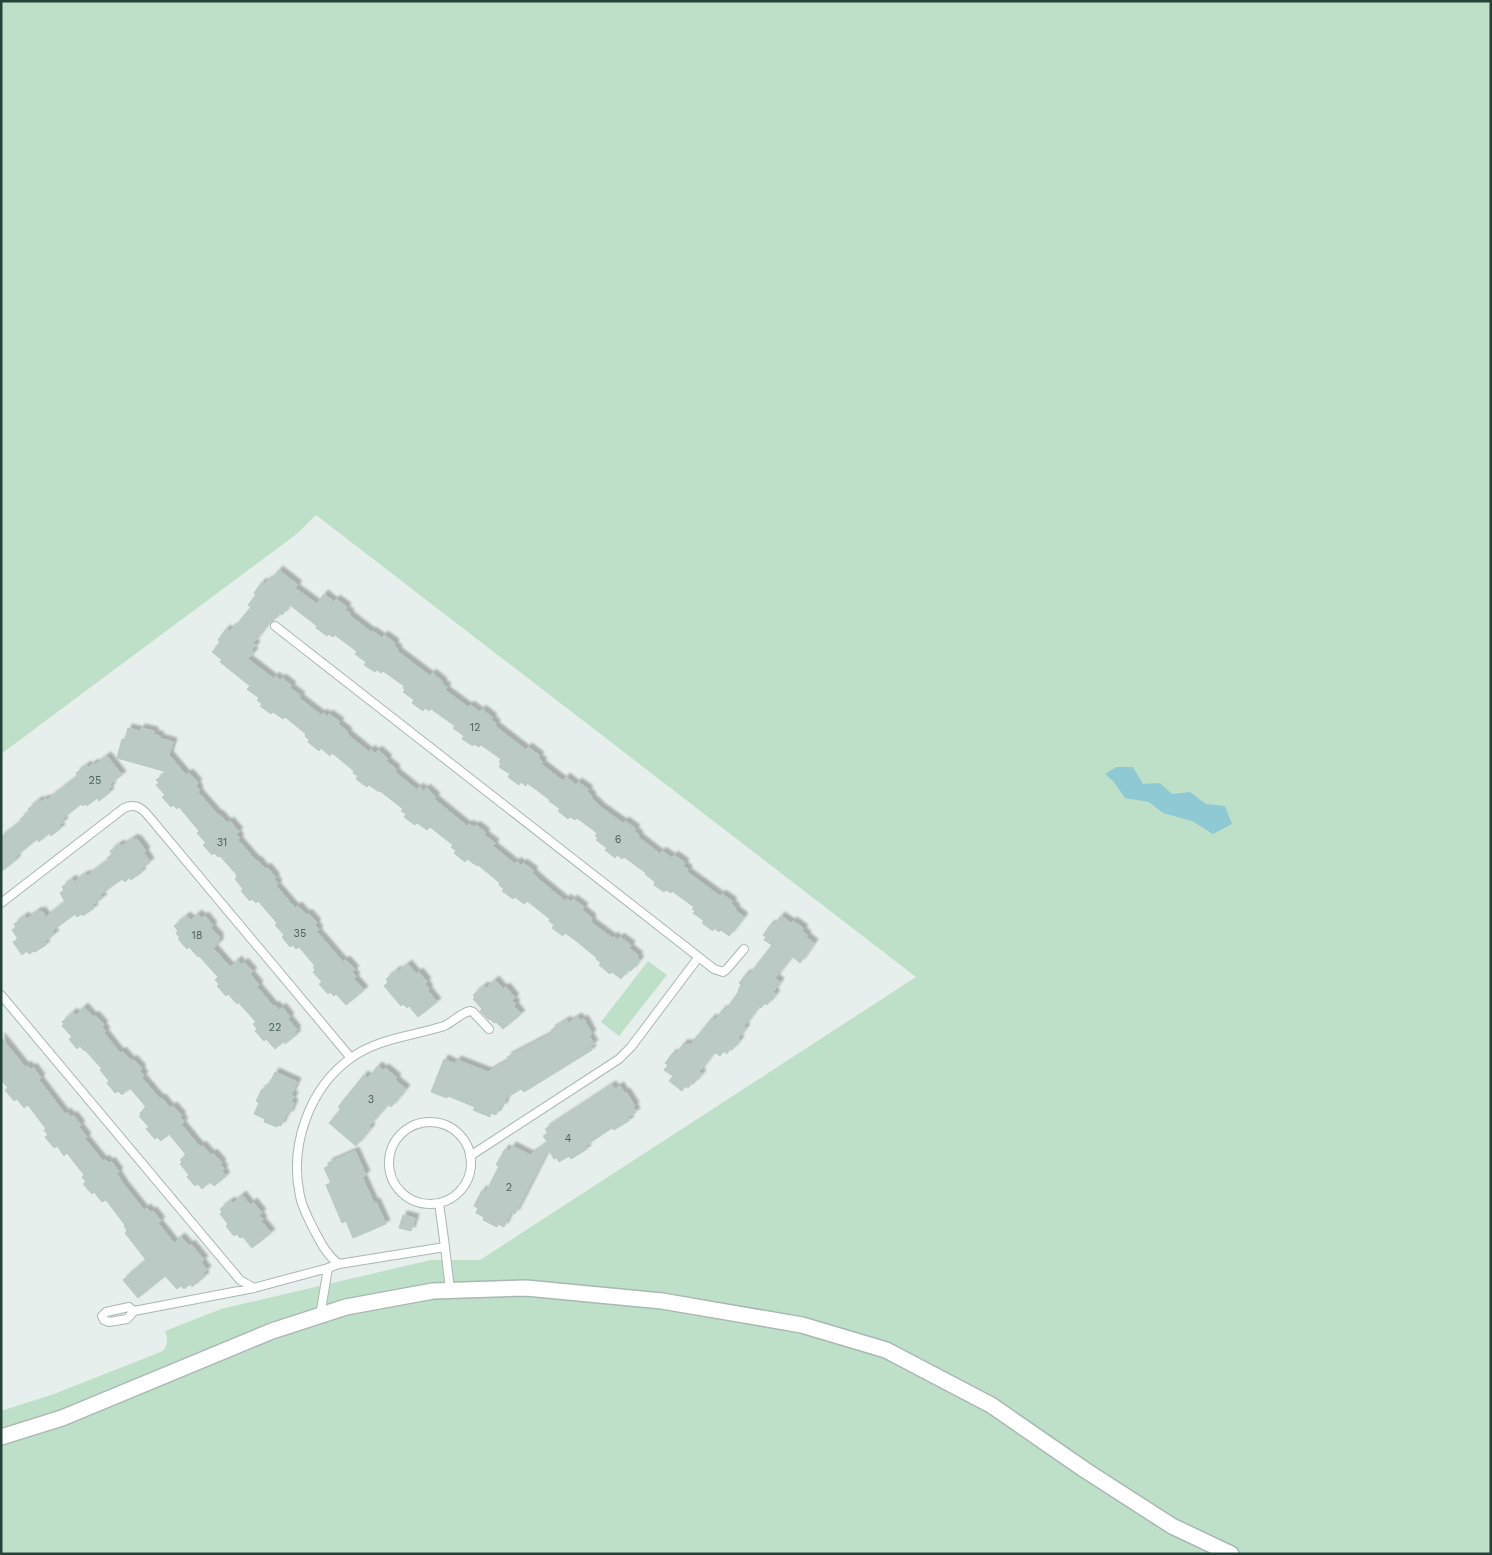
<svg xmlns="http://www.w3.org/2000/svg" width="1492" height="1555" font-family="'Work Sans',sans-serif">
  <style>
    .green { fill: #bfe0c8 }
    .water { fill: #8ec9d4 }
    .building { fill: #bbcac4; stroke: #b8c9c2; filter: url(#shadow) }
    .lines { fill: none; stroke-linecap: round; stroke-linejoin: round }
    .service-casing { stroke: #a8b8b2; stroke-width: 10 }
    .minor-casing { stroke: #a8b8b2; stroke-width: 18 }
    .service { stroke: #fff; stroke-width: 8 }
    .minor { stroke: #fff; stroke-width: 15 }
    .labels { text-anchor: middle; stroke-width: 4; stroke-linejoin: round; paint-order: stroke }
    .number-label { font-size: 11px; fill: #4a645c }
  </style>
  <defs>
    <filter id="shadow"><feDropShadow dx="4" dy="-4" stdDeviation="1" flood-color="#0004"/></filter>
  </defs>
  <rect width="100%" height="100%" fill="#e6efeb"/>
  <!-- green -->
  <path class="green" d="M1 1H1491V1554H1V1411L54 1394 163 1351C168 1344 168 1340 165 1331L221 1309 431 1260H480L916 977 316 515 298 533 1 754Z
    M648 961 667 975 619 1036 601 1022Z"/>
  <!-- water -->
  <path class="water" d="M1116 767H1133L1143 784 1160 783 1172 794 1190 792 1206 804 1225 806 1232 824 1213 834 1192 821 1163 813 1149 802 1125 798 1113 781 1105 774Z"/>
  <!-- building -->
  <path class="building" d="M279 570 298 585 295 588 317 604 324 594 334 602 336 599 347 607 345 610 350 613 349 615 371 632 372 631 382 638 384 635 395 643 394 646 398 649 397 651 430 676 432 673 443 682 442 684 447 687 445 690 468 707 470 705 480 712 482 709 493 718 491 720 496 723 495 726 526 750 528 747 540 756 538 758 543 762 541 764 563 781 566 777 576 785 578 782 589 790 587 792 592 796 591 798 599 805V806L623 823 625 821 636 829 634 831 639 835 638 837 660 854 662 851 672 858 674 855 685 863 683 866 688 869 687 872 720 896 722 894 733 902 731 904 736 908 735 910 744 917 729 936 721 930 719 932 714 928 713 931 702 923 704 921 693 913 695 911 692 909 694 907 672 891 671 893 666 890 664 892 654 885 655 882 645 874 646 873 624 857 622 859 617 855 615 858 605 850 607 848 596 840 598 838 595 836 597 833 577 818 575 820 570 817 568 819 558 811 560 809 549 801 550 800 527 783 526 786 521 782 519 785 508 777 510 774 499 767 501 764 499 762 501 759 481 745 479 747 474 744 473 746 462 739 464 736 453 728 455 726 431 709 429 711 425 708 423 711 412 703 414 700 403 692 405 690 403 688 404 686 383 671 381 673 377 670 375 672 364 665 366 662 355 654 357 652 355 650 335 635 333 637 328 634 327 636 316 628 317 626 290 605 282 615 280 613 273 621 270 622 253 643 256 645 252 650 254 652 248 659 274 679 275 676 280 680 282 678 292 686 290 688 301 696 299 698 321 715 323 713 327 716 329 714 340 722 338 724 348 732 347 734 369 752 371 749 375 753 378 750 388 759 386 761 396 769 395 772 417 790 419 787 424 791 426 788 436 797 434 799 467 826 469 824 474 827 476 825 486 833 484 835 495 843 493 846 495 848 515 864 517 861 521 865 523 863 534 871 532 873 542 882 565 901 567 898 571 902 573 899 584 907 582 910 592 918 591 920 592 923 612 938 614 936 618 940 620 937 631 945 629 948 639 956 637 958 640 960 631 971 629 969 621 979 612 972 610 974 599 965 601 963 596 959 597 958 575 940 565 933 563 936 552 928 554 925 549 921 550 919 527 901 524 904 515 897 513 899 502 891 504 889 499 885 500 883 478 865 477 866 467 859 465 862 454 853 456 851 451 847 453 845 430 827 427 830 417 823 415 825 404 817 406 814 401 811 403 809 380 791 379 792 369 785 367 787 356 779 358 776 353 773 354 771 332 753 330 756 321 748 319 751 308 742 309 740 305 736 306 734 285 717 283 719 273 712 271 714 260 706 262 704 257 700 259 698 247 689 250 686 220 662 222 660 212 652 220 642 218 640 226 629 229 631 233 627 234 628 251 607 248 605 256 595 254 593 262 582 265 584 268 580 270 581Z
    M128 728 140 731 141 728 154 731V734L160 736 159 738 173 742 169 755 186 775 189 773 198 783 196 785 199 790 198 792 218 815 219 814 227 823 230 821 239 832 236 834 240 838 238 840 256 861 257 860 265 869 267 867 276 878 274 879 278 884 276 886 295 908 298 906 306 915 308 913 317 923 315 925 319 930 317 932 343 962 346 960 355 970 352 972 356 977 354 979 364 990 346 1005 336 994 334 996 330 992 328 994 319 984 322 982 313 972 315 970 313 967 315 966 299 947 296 949 293 945 290 947 282 937 284 935 275 925 277 923 258 901 256 903 252 899 250 901 241 891 243 889 235 879 237 877 236 874 220 856 218 857 214 853 212 855 203 845 206 843 197 833 199 831 179 807 177 809 173 805 171 807 162 797 165 795 156 785 159 783 156 780 167 772 117 758 122 739 125 740Z
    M107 756 122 775 110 784 112 786 108 790 110 792 99 801 97 798 87 806 85 804 83 806 81 804 62 819 64 822 59 825 61 828 51 836 49 833 39 842 37 839 15 857 17 859 1 872V837L22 821 20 819 30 811 28 809 39 800 40 802 45 799 47 800 78 776 76 773 87 765 89 767 94 763 95 765Z
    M134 838 135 840 137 839 146 851 144 853 150 862 140 870 142 872 131 880 129 878 125 882 122 879 100 895 103 898 92 905 94 908 83 916 82 914 77 917 75 914 52 931 55 934 44 942 46 945 35 952 34 951 29 954 27 951 22 955 13 942 18 939 12 930 16 927 14 924 25 916 27 919 38 911 40 912 42 911 46 917 65 902 60 893 64 890 62 887 72 879 74 882 86 874 87 876 109 860 107 858 112 854 110 851 120 844 122 846Z
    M198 914 202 918 205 916 213 926 211 928 220 938 218 940 220 942 213 948 230 967 238 960 241 965 244 962 253 972 250 974 259 985 257 987 274 1007 275 1005 280 1010 282 1007 290 1017 288 1019 297 1030 295 1032 297 1034 285 1044 284 1041 275 1049 266 1039 264 1041 255 1031 257 1029 253 1024 256 1022 238 1002 237 1004 228 994 226 996 217 986 219 984 215 980 218 977 199 956 198 957 189 947 187 949 178 939 180 938 176 933 178 931 174 926 186 916 191 920Z
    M781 916 791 923 793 921 804 929 802 931 807 935 806 937 814 943 800 963 792 956 775 978 780 982 773 992 776 994 767 1005 765 1003 761 1008 759 1006 744 1026 746 1028 738 1038 740 1040 732 1050 730 1049 727 1054 724 1051 720 1056 714 1052 699 1072 702 1074 693 1084 692 1083 688 1088 685 1086 682 1091 669 1081 673 1076 664 1070 668 1065 665 1063 673 1053 675 1055 684 1043 686 1045 688 1043 690 1045 712 1018 715 1020 723 1009 725 1011 739 991 738 990 741 985 739 983 747 973 749 975 772 945 764 940 766 937 763 935 771 924 773 926Z
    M408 964 416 974 419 972 427 982 425 984 429 989 427 990 437 1002 418 1017 409 1006 407 1008 403 1004 401 1006 384 986 388 982 386 979 397 970 398 972Z
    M495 980 503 989 506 987 515 998 512 1000 516 1004 514 1006 521 1014 503 1029 496 1022 494 1023 490 1019 489 1020 480 1011 482 1009 473 999 475 997 473 995 484 986 486 988Z
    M84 1007 93 1017 95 1015 104 1025 102 1027 106 1031 104 1033 120 1053 122 1051 131 1061 133 1059 142 1069 140 1071 144 1075 142 1078 160 1099 162 1098 170 1108 173 1106 182 1116 180 1117 184 1122 181 1124 200 1147 202 1145 211 1155 213 1153 222 1163 220 1164 224 1169 222 1171 226 1176 214 1186 210 1182 202 1189 198 1184 195 1186 187 1177 189 1175 180 1164 182 1162 180 1160 186 1155 169 1134 161 1141 157 1137 155 1139 146 1129 149 1127 139 1116 141 1115 140 1113 146 1107 130 1088 122 1095 118 1091 115 1093 107 1083 109 1081 100 1070 102 1069 85 1050 84 1051 80 1046 77 1049 69 1039 72 1037 62 1026 64 1024 62 1022 73 1012 76 1015Z
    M578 1017 581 1021 584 1019 592 1034 589 1036 594 1044 590 1046 592 1050 524 1092 521 1089 506 1098 503 1107 500 1106 496 1115 491 1113 490 1117 473 1110 475 1107 448 1096 447 1098 431 1092 444 1059 455 1064 457 1060 488 1072 509 1060 507 1057 553 1033 551 1030 567 1020 568 1023Z
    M1 1037 25 1067 27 1065 31 1069 33 1067 41 1078 39 1080 65 1114 67 1112 71 1117 73 1115 81 1125 79 1127 87 1137 85 1139 103 1161 105 1159 109 1163 111 1161 119 1172 117 1174 124 1185 144 1210 147 1208 150 1212 153 1211 161 1221 158 1223 174 1243 181 1237 189 1246 191 1244 204 1260 201 1262 207 1270 203 1273 205 1276 192 1287 190 1284 184 1289 181 1286 177 1289 165 1276 138 1298 123 1280 146 1260 125 1233 127 1231 124 1226 125 1225 106 1200 102 1202 94 1192 92 1194 83 1184 86 1182 82 1177 84 1175 67 1153 64 1156 57 1146 54 1148 45 1137 48 1135 44 1130 46 1129 28 1105 24 1108 17 1099 14 1101 5 1090 8 1088 1 1080Z
    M378 1066 383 1070 385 1068 397 1078 395 1080 406 1089 391 1107 388 1104 369 1126 371 1128 356 1146 329 1123 341 1109 338 1107 364 1075 368 1078Z
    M275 1072 297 1082 291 1095 294 1096 291 1102 294 1103 289 1115 286 1114 281 1126 278 1125 277 1127 264 1122 265 1119 254 1114 259 1103 256 1101 262 1089 264 1090 267 1084 269 1085Z
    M612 1085 615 1089 620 1086 624 1093 626 1092 635 1106 633 1107 636 1112 628 1117 630 1120 614 1130 612 1128 585 1146 587 1149 571 1159 569 1156 559 1162 557 1158 554 1159 548 1149 515 1214 511 1212 504 1227 498 1224 497 1227 483 1220 484 1217 476 1213 478 1208 474 1206 482 1190 486 1192 499 1166 496 1165 505 1149 509 1151 512 1146 530 1155 548 1143 543 1136 548 1133 545 1129Z
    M355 1151 366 1175 362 1177 374 1203 376 1202 386 1224 353 1238 346 1221 342 1223 326 1185 331 1183 324 1168 329 1166 328 1163Z
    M242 1195 250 1205 253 1202 262 1213 259 1215 263 1220 261 1221 271 1233 252 1248 243 1237 240 1238 237 1234 234 1236 226 1226 228 1224 220 1214 222 1212 220 1209 231 1201 233 1203Z
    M403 1215 415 1218 411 1231 399 1228Z"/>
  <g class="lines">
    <!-- service casing -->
    <g class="service-casing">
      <path id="service" d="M275 626 714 969 723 972 727 969 744 949
        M1 903 124 808C133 804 139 806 146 813L351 1058
        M1 995 240 1280 254 1288
        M389 1163a41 41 0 1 1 82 0a41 41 0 1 1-82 0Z
        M470 1156 619 1059 631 1047 698 958
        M445 1247 450 1290
        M339 1264C327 1256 320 1241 313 1228 308 1218 302 1207 300 1196 289 1146 309 1088 351 1058 378 1038 413 1036 444 1026 453 1022 461 1013 470 1011L473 1012 489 1029
        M134 1311 127 1319 109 1322 104 1320 102 1316 106 1312 129 1307 134 1311 254 1288 328 1268
        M320 1316 328 1268 339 1264 445 1247 439 1203"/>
    </g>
    <!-- minor casing -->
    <g class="minor-casing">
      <path id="minor" d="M1 1437 62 1418 272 1331 346 1307 433 1291 526 1288 662 1301 802 1325 886 1350 991 1405 1085 1470 1172 1526 1231 1554"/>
    </g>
    <!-- service -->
    <use href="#service" class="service"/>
    <!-- minor -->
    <use href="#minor" class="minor"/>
  </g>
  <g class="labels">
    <!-- number labels -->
    <g class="number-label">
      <text x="475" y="731">12</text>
      <text x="95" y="784">25</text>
      <text x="618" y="843">6</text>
      <text x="222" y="846">31</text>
      <text x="300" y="937">35</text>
      <text x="197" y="939">18</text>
      <text x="275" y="1031">22</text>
      <text x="371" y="1103">3</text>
      <text x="568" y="1142">4</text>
      <text x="509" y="1191">2</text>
    </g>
  </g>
  <!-- border -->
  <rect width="1492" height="1555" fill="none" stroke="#24423a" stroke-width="5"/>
</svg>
